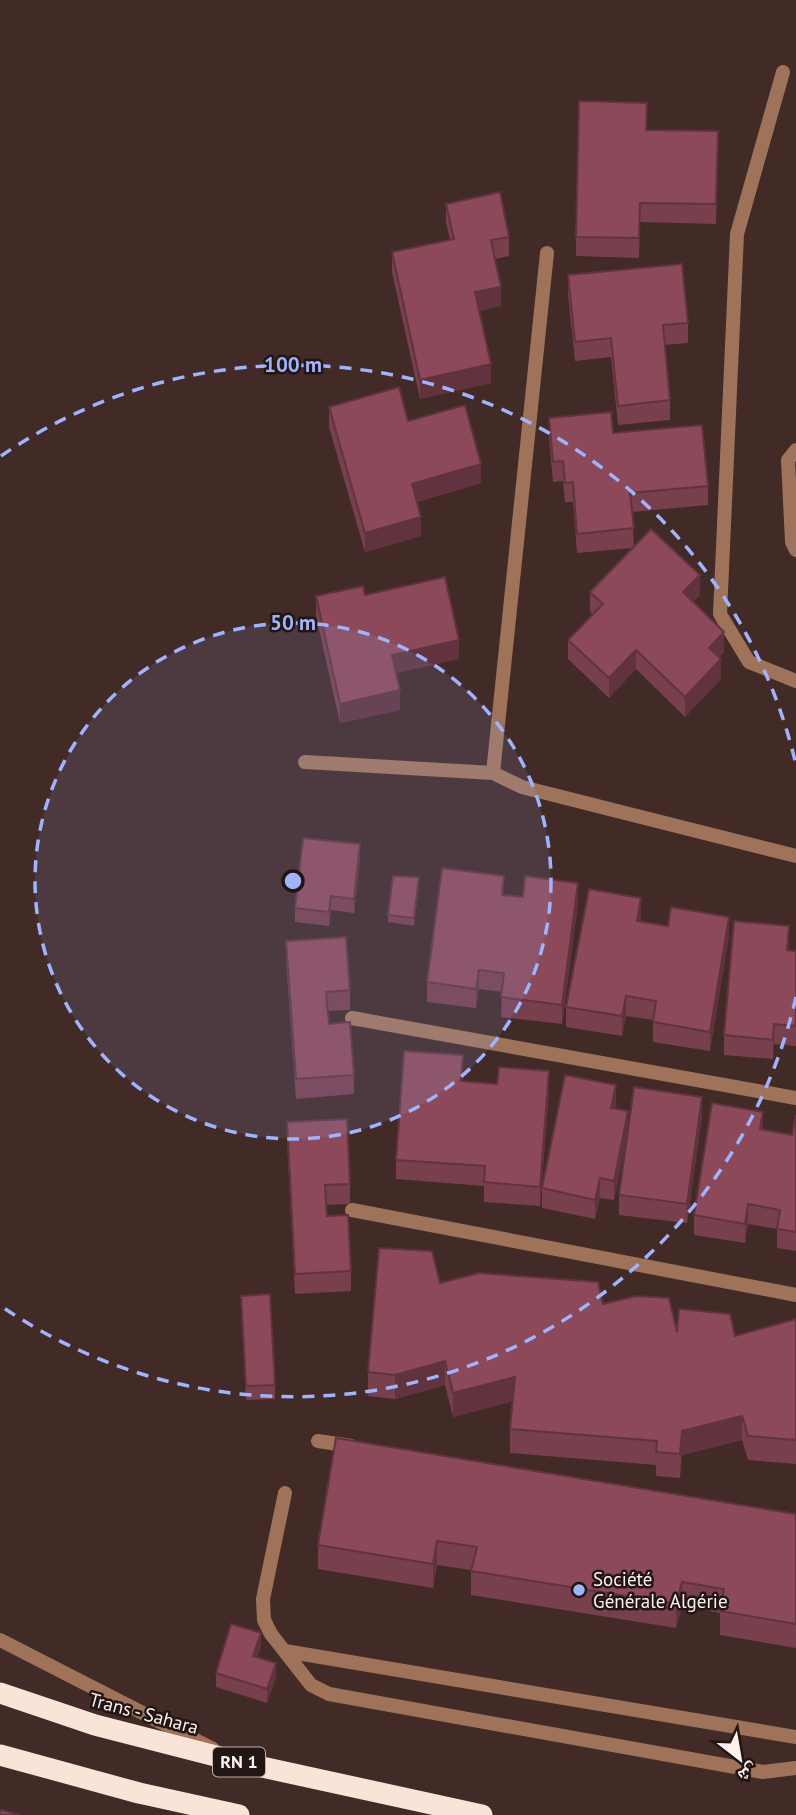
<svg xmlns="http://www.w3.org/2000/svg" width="796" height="1815" font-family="'PT Sans','Noto Naskh Arabic',sans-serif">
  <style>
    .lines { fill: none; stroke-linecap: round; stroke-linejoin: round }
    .lane { stroke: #9f7359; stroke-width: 14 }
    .street { stroke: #9f7359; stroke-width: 14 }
    .highway { stroke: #fae4d7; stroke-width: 21 }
    .wall { fill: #783f4d }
    .shaded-wall { fill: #61333e }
    .building { fill: #8b4959; stroke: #61333e; stroke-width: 2 }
    .ring { fill: none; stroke: #a0b3fd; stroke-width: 3.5; stroke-dasharray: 12 9 }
    .poi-dot { fill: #a0b3fd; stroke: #211614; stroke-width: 2.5 }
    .labels { text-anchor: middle; stroke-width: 5; stroke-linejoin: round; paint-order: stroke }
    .shield { fill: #211614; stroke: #bcafad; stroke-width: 2 }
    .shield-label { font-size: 18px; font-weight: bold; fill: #fef1ee }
    .poi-label { font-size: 19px; fill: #fef1ee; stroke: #211614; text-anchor: start }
    .street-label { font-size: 19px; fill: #fef1ee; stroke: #211614 }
    .centre { fill: #a0b3fd; stroke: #211614; stroke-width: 3.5 }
    .ring-label { font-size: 21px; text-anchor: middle; font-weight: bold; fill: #a0b3fd; stroke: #211614; stroke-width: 5; stroke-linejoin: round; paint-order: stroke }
  </style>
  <rect width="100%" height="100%" fill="#422a27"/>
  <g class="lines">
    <!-- lane -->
    <path class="lane" d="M285 1493 263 1599 264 1620 271 1634 311 1685 329 1694 763 1772 796 1768
      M0 1640 213 1749
      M285 1651 796 1737"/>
    <!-- street -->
    <path class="street" d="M783 72 737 234 720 614 749 662 796 681
      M796 450 788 460 792 542 796 550
      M305 762 493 773 522 787 796 856
      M493 773 547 253
      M352 1018 796 1098
      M352 1210 796 1295
      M318 1441 351 1446"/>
    <!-- highway -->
    <path class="highway" d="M0 1693 95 1725 239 1762 482 1815
      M0 1755 139 1793 239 1815"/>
  </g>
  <!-- wall -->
  <path class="wall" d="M647 130 718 131 716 224 640 222 639 258 576 256V237Z
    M446 204 509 237V256L495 259 501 306 479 311 491 383 420 399 392 272V252L450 240 446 223Z
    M568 275 688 323V343L665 345 670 400V420L618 425 611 357 575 361 568 295Z
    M329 407 408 421 481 483 417 502 421 536 365 552 329 427Z
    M549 418 613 433 708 486V505L632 512 634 547 700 595 693 602 724 652 719 657 721 679 685 717 636 669 609 698 568 659V640L593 615 590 612V592L632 548 577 553 573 502H565L563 481 553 482 549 438Z
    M365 595 459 659 396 673 400 710 340 723 316 616V596Z
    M360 858 354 913 331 910 329 926 295 922V908Z
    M419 884 414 926 388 922V915Z
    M504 895 578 903 562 1024 501 1017 502 992 479 989 476 1008 427 1002V982Z
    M641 918V922L729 936 710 1051 653 1042V1020L626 1016 622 1036 566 1027V1007Z
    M286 941 350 990V1010L328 1011 329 1024 354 1075V1094L296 1099 286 960Z
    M789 945 788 950 796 951V1067V1046L774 1044 773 1059 724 1055V1035Z
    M463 1075 462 1082 549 1091 540 1206 484 1202V1186L396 1179V1160Z
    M616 1104 615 1109 628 1131 614 1200 600 1198 595 1219 542 1208V1188Z
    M796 1115V1251L777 1248V1229L748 1224 745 1243 694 1235V1215L763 1130 792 1135Z
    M702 1116 687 1223 619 1215V1195Z
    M287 1122 350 1184V1204L326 1205 327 1216 351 1271V1291L295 1294 287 1141Z
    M440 1283 603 1304 677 1332 735 1336 796 1319V1464L748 1460 742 1440 682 1455 680 1478 656 1476V1465L510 1453V1429L512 1401 453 1417 445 1385 395 1399 368 1396V1372Z
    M241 1296 275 1385V1399L246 1400Z
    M796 1514V1648L720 1635V1613L682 1606 676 1628 471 1595V1570L437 1565 433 1588 318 1569V1545Z
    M261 1647 257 1657 276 1677 267 1703 216 1687V1673Z"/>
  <!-- shaded-wall -->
  <path class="shaded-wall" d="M501 287V306L475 312V292Z
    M491 364V383L420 399V380Z
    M481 464V483L412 503V484Z
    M421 517V536L365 552V533Z
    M700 575V595L683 612V592Z
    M724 632V652L709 667V648Z
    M459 640V659L392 674V655Z
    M636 650V669L609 698V678Z
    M721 659V679L685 717V697Z
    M400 690V710L340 723V704Z
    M360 844V858L354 913V899Z
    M419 877V884L414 926V918Z
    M578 883V903L562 1024V1005Z
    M331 896V910L329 926V912Z
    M641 898V918L637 941V921Z
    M729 917V936L710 1051V1032Z
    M789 926V945L787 970V950Z
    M479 970V989L476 1008V989Z
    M626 996V1016L622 1036V1016Z
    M774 1024V1044L773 1059V1040Z
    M549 1071V1091L540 1206V1187Z
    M616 1085V1104L611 1127V1108Z
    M702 1097V1116L687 1223V1204Z
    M628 1111V1131L614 1200V1181Z
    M763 1112V1131L760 1129Z
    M600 1178V1198L595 1219V1200Z
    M748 1204V1224L745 1243V1224Z
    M445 1361V1385L395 1399V1375Z
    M515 1377V1401L453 1417V1393Z
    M742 1416V1440L682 1455 680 1478 682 1431Z
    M437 1541V1565L433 1588V1564Z
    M682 1582V1606L676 1628V1604Z
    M261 1633V1647L253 1670V1656Z
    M276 1663V1677L267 1703V1689Z"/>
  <!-- building -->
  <path class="building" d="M579 101 647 103 646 130 718 131 716 204 640 203 639 238 576 237Z
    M500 192 509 237 491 240 501 287 475 292 491 364 420 380 392 252 454 239 446 204Z
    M682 264 688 323 663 325 670 400 618 406 611 338 575 342 568 275Z
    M399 387 408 421 465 405 481 464 412 484 421 517 365 533 329 407Z
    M611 412 613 433 702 425 708 486 630 493 634 528 577 534 573 482 565 483 563 461 553 462 549 418Z
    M651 529 700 575 683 592 724 632 709 648 721 659 685 697 636 650 609 678 568 640 603 604 590 592Z
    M445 577 459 640 392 655 400 690 340 704 316 596 363 586 365 595Z
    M303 838 360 844 354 899 331 896 329 912 295 908Z
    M442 868 504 876 502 895 523 897 525 876 578 883 562 1005 501 997 504 973 479 970 476 989 427 982Z
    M393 876 419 877 414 918 388 915Z
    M589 889 641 898 637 921 668 926 671 907 729 917 710 1032 653 1022 656 1001 626 996 622 1016 566 1007Z
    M734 921 789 926 787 950 796 951V1026L774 1024 773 1040 724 1035Z
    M346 937 350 990 326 992 329 1024 350 1022 354 1075 296 1079 286 941Z
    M404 1051 463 1055 461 1081 497 1084 499 1067 549 1071 540 1187 484 1182 485 1166 396 1160Z
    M565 1075 616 1085 611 1108 628 1111 614 1181 600 1178 595 1200 542 1188Z
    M634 1087 702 1097 687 1204 619 1195Z
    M712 1103 763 1112 760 1129 792 1135 796 1115V1232L777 1229 780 1210 748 1204 745 1224 694 1215Z
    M347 1119 350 1184 325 1185 327 1216 348 1215 351 1271 295 1274 287 1122Z
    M379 1248 432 1251 440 1283 479 1273 598 1282 603 1304 636 1296 669 1298 677 1332 679 1309 730 1314 735 1336 796 1319V1440L748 1436 742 1416 682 1431 680 1454 656 1452 657 1441 510 1429 515 1377 453 1393 445 1361 395 1375 368 1372Z
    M270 1294 275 1385 246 1386 241 1296Z
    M336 1438 796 1514V1624L720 1611 724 1589 682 1582 676 1604 471 1571 477 1547 437 1541 433 1564 318 1545Z
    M231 1624 261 1633 253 1656 276 1663 267 1689 216 1673Z
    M0 1810 20 1815H0Z"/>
  <!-- distance rings -->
  <circle cx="293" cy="881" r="258" fill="#a0b3fd" fill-opacity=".12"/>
  <g class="ring">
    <circle cx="293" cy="881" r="258"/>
    <path d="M796 997A516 516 0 0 1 1 1306M1 456A516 516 0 0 1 796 765"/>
  </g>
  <!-- markers -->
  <circle class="poi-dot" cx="579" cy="1590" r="7"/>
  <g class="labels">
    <!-- shield labels -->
    <rect class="shield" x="213" y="1747.5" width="52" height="29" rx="5"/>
    <g class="shield-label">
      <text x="239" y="1768">RN 1</text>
    </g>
    <!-- poi labels -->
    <g class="poi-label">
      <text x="593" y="1586">Société<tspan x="593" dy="22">Générale Algérie</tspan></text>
    </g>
    <!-- street labels -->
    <g class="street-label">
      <text transform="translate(144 1713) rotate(15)" y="7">Trans - Sahara</text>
    </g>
  </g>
  <circle cx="293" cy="881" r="10" class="centre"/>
  <g class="ring-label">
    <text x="293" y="372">100 m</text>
    <text x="293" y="630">50 m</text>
  </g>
  <!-- north arrow -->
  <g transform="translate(740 1759) rotate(149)" stroke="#211614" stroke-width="5" paint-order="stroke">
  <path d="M0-5L12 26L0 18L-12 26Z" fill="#fef1ee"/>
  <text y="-10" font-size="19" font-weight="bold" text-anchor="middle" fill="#fef1ee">ش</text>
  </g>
</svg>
